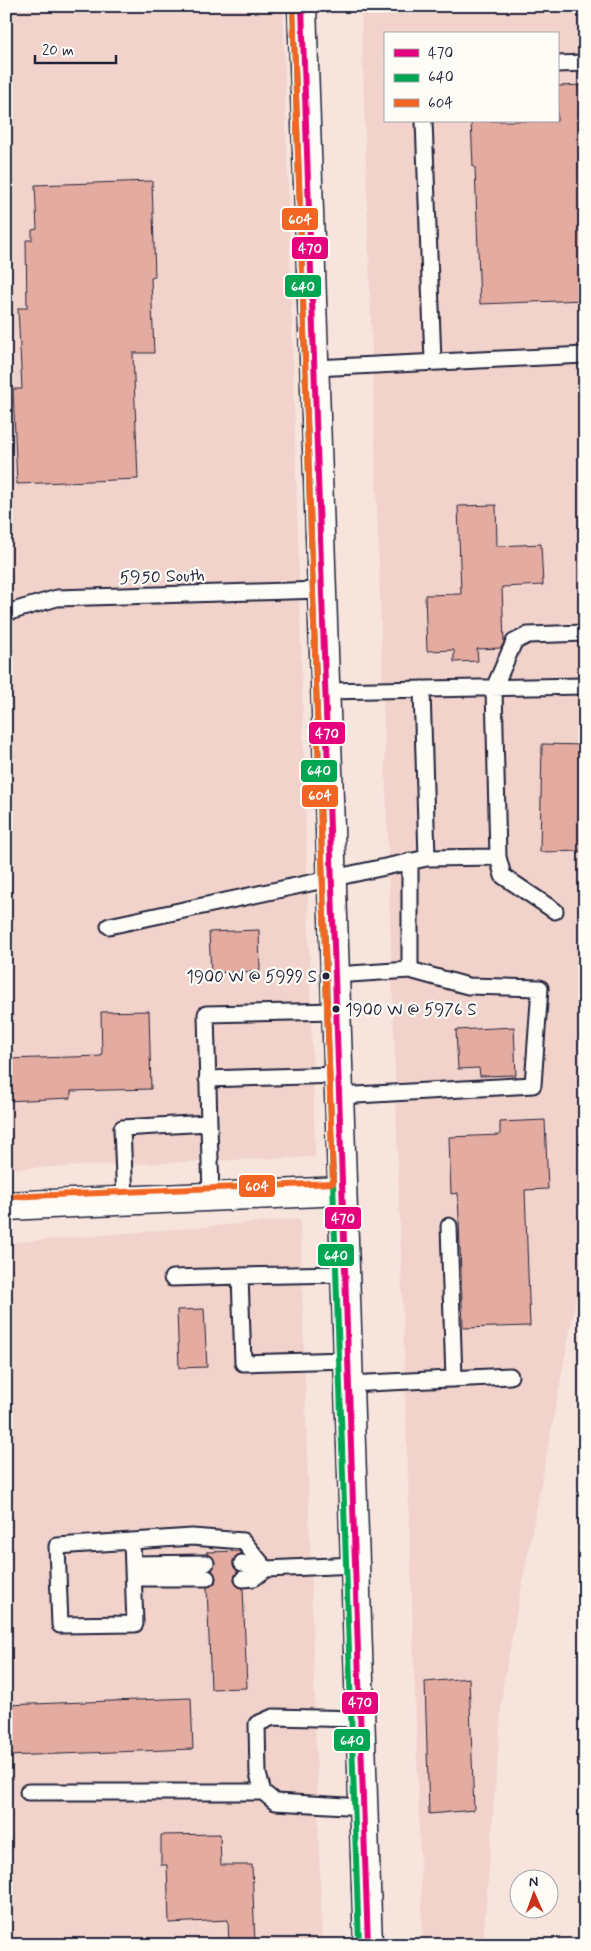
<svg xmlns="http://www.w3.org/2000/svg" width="591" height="1951" font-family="Mynerve,sans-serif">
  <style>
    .built { fill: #f1d3cb; fill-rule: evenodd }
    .building { fill: #e4aba0; stroke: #22223b }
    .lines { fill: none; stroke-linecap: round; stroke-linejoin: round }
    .lane-casing { stroke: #22223b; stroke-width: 19 }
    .secondary-casing { stroke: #22223b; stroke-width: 31 }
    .lane { stroke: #fdfcf7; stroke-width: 15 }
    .secondary { stroke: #fdfcf7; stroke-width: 28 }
    .bus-1-casing { stroke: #fdfcf7; stroke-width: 10 }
    .bus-2-casing { stroke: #fdfcf7; stroke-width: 10 }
    .bus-3-casing { stroke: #fdfcf7; stroke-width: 10 }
    .bus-1 { stroke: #e5007d; stroke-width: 6 }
    .bus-2 { stroke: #00a651; stroke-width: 6 }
    .bus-3 { stroke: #f26522; stroke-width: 6 }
    .bus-dot { fill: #22223b; stroke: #fdfcf7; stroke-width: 2 }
    .labels { text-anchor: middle; stroke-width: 4.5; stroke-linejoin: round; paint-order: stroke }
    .bus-label { font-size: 17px; fill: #22223b; stroke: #fdfcf7; text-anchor: end }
    .street-label { font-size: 18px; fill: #22223b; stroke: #fdfcf7 }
    .line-badge { stroke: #fdfcf7; stroke-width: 2 }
    .badge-label { font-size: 14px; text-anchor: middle; font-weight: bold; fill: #fff }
  </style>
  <rect width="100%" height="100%" fill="#f6e4dd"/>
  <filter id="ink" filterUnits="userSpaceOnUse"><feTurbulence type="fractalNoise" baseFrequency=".02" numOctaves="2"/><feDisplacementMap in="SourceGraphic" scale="10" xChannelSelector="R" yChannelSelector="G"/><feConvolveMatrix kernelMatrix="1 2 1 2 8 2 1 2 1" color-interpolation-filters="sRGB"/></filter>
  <g filter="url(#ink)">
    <!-- built -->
    <path class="built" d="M6 6H283L315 1157 6 1169Z
      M361 6H585V1251L503 1685 483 1945H423ZM385 34H557V121H385Z
      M300 1219 322 1945H6V1243Z"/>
    <!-- building -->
    <path class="building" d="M585 85V300L480 304 475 167H473L471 121H557V86Z
      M152 181 155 277 151 278 154 353H133L138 479 17 484 13 389H22L18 308H27L26 240H32V230L37 229 35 185Z
      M496 505 497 546 541 544 543 585 502 587 504 642 501 648 477 649 478 661 454 662V650L427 651 425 595 461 594 458 506Z
      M542 744 585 745V851L540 852Z
      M259 930 260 971 211 973 209 932Z
      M149 1011 151 1089 71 1091V1098L6 1101V1059L102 1056 101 1012Z
      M514 1027 516 1075 480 1076 479 1068 458 1069 456 1030Z
      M545 1120 548 1189 525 1190 530 1326 463 1328 458 1193 451 1194 449 1137 500 1135V1122Z
      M204 1309 207 1367 179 1368 177 1310Z
      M239 1551 241 1554 236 1556 233 1561V1566L238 1571 234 1579 236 1585 243 1588 247 1688 211 1689 207 1587 215 1583 216 1578 212 1570 215 1563 214 1559 206 1552Z
      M469 1678 474 1810 429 1814 425 1682Z
      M191 1698 193 1749 6 1756V1705Z
      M220 1834 221 1865H252L255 1945H229L228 1920 169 1923 167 1865H161V1835Z"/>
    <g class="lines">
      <!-- lane casing -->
      <g class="lane-casing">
        <path id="lane" d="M557 64 585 63
          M424 121 433 361
          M314 368 585 355
          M6 613 57 598 322 590
          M422 689 427 858 498 857 494 688 514 642 528 635 585 633
          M326 691 585 686
          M498 857 503 876 555 911
          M109 926 427 858
          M335 975 410 970V861
          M207 1079 338 1075
          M339 1096 533 1085 540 988 468 986 410 970
          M211 1197 206 1014 336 1011
          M125 1200 122 1128 208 1123
          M449 1226 454 1379
          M345 1274 240 1276 243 1363 348 1360
          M172 1278 240 1276
          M349 1384 510 1376
          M132 1541 135 1624 60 1625 57 1546 192 1537 243 1541 266 1569 355 1565
          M242 1563 266 1569
          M133 1564 206 1563
          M134 1578H207
          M243 1579 254 1578 266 1569
          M360 1719 273 1717 257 1724 258 1774 263 1792 275 1802 364 1807
          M28 1792H263"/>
      </g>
      <!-- secondary casing -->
      <g class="secondary-casing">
        <path id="secondary" d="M302 6 368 1945
          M6 1206 342 1191"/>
      </g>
      <!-- lane -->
      <use href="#lane" class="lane"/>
      <!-- secondary -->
      <use href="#secondary" class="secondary"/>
      <!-- bus-1 casing -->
      <g class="bus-1-casing">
        <path id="bus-1" d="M302 6 368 1945"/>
      </g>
      <!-- bus-2 casing -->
      <g class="bus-2-casing">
        <path id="bus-2" d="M293 6 359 1945"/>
      </g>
      <!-- bus-3 casing -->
      <g class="bus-3-casing">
        <path id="bus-3" d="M6 1197 333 1183 293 6"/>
      </g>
      <!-- bus-1 -->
      <use href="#bus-1" class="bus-1"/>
      <!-- bus-2 -->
      <use href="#bus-2" class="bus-2"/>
      <!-- bus-3 -->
      <use href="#bus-3" class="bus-3"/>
    </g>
  </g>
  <!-- markers -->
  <g class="bus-dot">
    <circle cx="326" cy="976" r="4.5"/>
    <circle cx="336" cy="1009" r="4.5"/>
  </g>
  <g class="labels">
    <!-- bus labels -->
    <g class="bus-label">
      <text x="317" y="982">1900 W @ 5999 S</text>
      <text x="345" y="1015" text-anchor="start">1900 W @ 5976 S</text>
    </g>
    <!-- street labels -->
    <g class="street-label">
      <text transform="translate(162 576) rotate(-2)" y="6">5950 South</text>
    </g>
  </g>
  <g class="line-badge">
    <rect x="281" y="207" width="38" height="24" rx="5" fill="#f26522"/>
    <rect x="291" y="236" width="38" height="24" rx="5" fill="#e5007d"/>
    <rect x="284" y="274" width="38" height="24" rx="5" fill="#00a651"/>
    <rect x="308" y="721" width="38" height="24" rx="5" fill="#e5007d"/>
    <rect x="300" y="759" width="38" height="24" rx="5" fill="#00a651"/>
    <rect x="301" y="784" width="38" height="24" rx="5" fill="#f26522"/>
    <rect x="238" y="1174" width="38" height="24" rx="5" fill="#f26522"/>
    <rect x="324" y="1206" width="38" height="24" rx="5" fill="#e5007d"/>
    <rect x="317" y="1243" width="38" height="24" rx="5" fill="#00a651"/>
    <rect x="341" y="1691" width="38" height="24" rx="5" fill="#e5007d"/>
    <rect x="333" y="1728" width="38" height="24" rx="5" fill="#00a651"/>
  </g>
  <g class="badge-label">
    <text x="300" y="224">604</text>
    <text x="310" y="253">470</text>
    <text x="303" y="291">640</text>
    <text x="327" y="738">470</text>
    <text x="319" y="775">640</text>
    <text x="320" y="800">604</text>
    <text x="257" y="1191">604</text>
    <text x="343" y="1223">470</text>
    <text x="336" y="1260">640</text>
    <text x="360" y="1707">470</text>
    <text x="352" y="1745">640</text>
  </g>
  <!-- margin -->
  <rect width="591" height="1951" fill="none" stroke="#fdfcf7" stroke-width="25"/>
  <rect x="12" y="12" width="566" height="1926" fill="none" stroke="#22223b" stroke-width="2" filter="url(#ink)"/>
  <!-- legend -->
  <rect x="384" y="32" width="175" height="90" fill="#fdfcf7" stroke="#a5a5ac"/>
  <rect x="394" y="49" width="25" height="8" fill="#e5007d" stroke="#a5a5ac"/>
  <text x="428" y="58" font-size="15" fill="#22223b">470</text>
  <rect x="394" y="74" width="25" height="8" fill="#00a651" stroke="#a5a5ac"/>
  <text x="428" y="82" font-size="15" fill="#22223b">640</text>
  <rect x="394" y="99" width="25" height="8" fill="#f26522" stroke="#a5a5ac"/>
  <text x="428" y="108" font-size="15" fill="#22223b">604</text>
  <!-- north arrow -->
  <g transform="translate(534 1894) rotate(358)"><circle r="24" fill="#fdfcf7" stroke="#a5a5ac"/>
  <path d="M0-4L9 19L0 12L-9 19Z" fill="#c8321e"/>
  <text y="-8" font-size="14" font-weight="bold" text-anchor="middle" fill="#22223b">N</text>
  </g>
  <!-- scale -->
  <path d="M35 55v8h81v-8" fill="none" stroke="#22223b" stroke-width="2.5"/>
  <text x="42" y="55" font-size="15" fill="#22223b" stroke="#fdfcf7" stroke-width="4" paint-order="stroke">20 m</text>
</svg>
